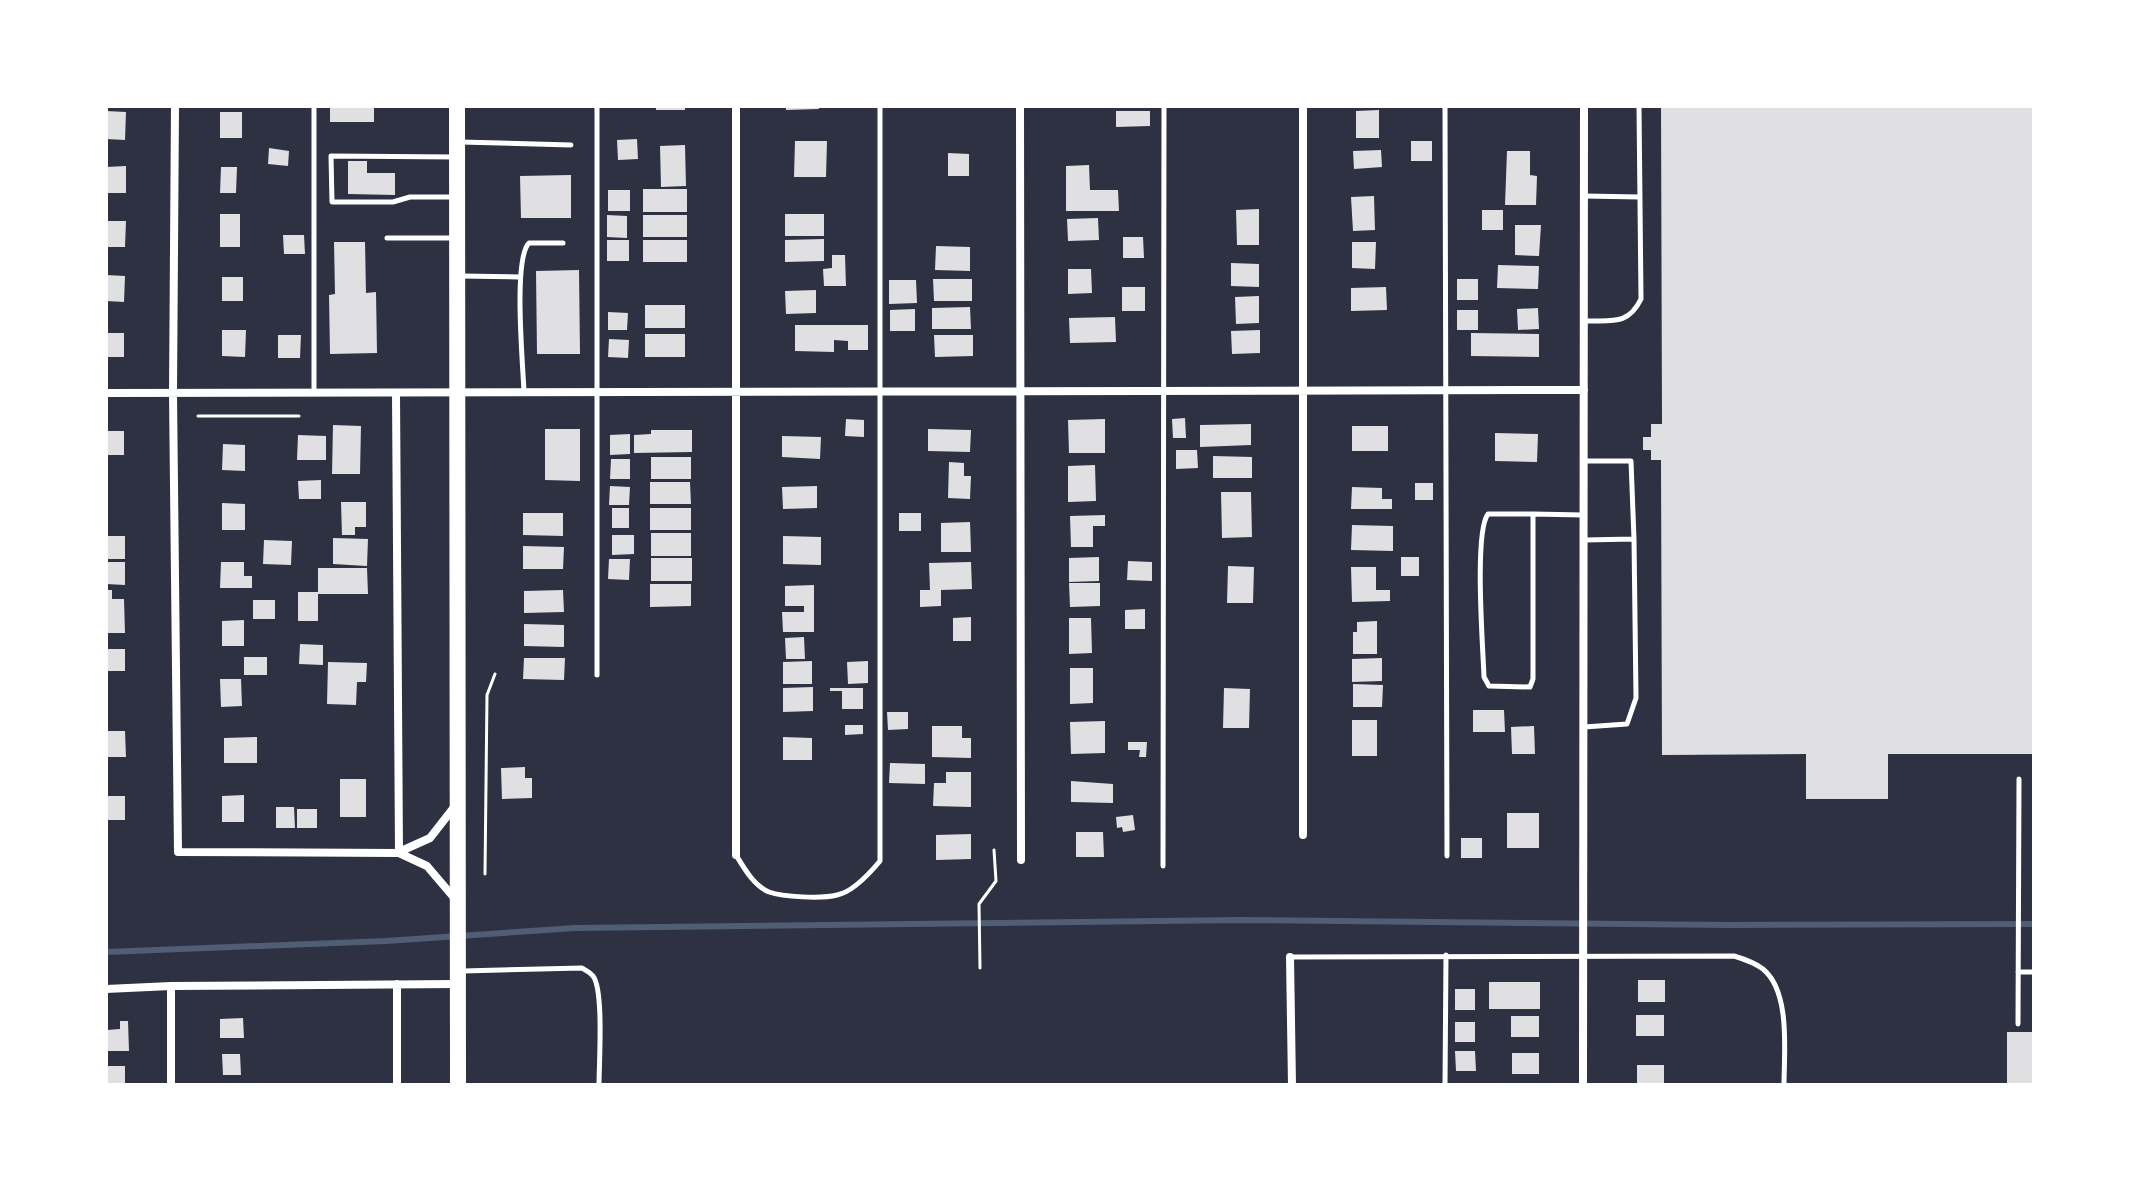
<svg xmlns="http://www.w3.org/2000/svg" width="2140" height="1191" font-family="'Source Serif 4',serif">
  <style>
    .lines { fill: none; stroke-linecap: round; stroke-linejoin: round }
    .stream { stroke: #4f5d75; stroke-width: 6 }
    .building { fill: #e0e0e3 }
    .path { stroke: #fff; stroke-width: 3 }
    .service { stroke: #fff; stroke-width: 5 }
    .minor { stroke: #fff; stroke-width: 8 }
    .primary { stroke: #fff; stroke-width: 16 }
  </style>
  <rect width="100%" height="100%" fill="#2d3142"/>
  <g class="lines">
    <!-- stream -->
    <path class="stream" d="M106 952 386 941 575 928 1240 920 1731 925 2034 924"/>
  </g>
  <!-- building -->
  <path class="building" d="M330 106H374V122H330Z
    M656 106H685V110H656Z
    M786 106H819V109L786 110Z
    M1661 106H2034V754H1888V799H1806V754L1662 755 1661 460H1651V450H1643V437H1651V424H1662Z
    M1379 110V138H1356V111Z
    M106 111 126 112 125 140 106 139Z
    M1116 111H1150V126L1116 127Z
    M220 112H242V138H220Z
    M637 139 638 159 618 160 617 140Z
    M795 141H827L826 177H794Z
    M1411 141H1432V161H1411Z
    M685 145 686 186 661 187 660 146Z
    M269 148 289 151 288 166 268 164Z
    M1381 150 1382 167 1354 169 1353 151Z
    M1507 151H1530V175L1537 176 1536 205H1505Z
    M948 153 969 154V176H948Z
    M348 161H367V173H395V195L348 194Z
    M1089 165 1090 190H1118L1119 211H1066V166Z
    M126 166V193H106V167Z
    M221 167H237L236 193H220Z
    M571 175V218H521L520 176Z
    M643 189H687V212H643Z
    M608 190H630V211H608Z
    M1374 196 1375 230 1353 231 1351 197Z
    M1259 209V245H1237L1236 210Z
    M1482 210H1503V230H1482Z
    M220 214H240V247H220Z
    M785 214H824V236H785Z
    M607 215 627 216V238L607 237Z
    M643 215H687V237H643Z
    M1098 218 1099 240 1068 241 1067 219Z
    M106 221H126L125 247H106Z
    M1515 225H1541L1539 256 1515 255Z
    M283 235H304L305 254H284Z
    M1123 237H1143L1144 258H1123Z
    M824 239V261L785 262V240Z
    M607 240H629V261H607Z
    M643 240H687V262H643Z
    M334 242H365L366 293 376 292 377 353 330 354 329 295 335 294Z
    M1352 242H1376L1375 269 1352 268Z
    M936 246 970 247V271L935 270Z
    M832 255H845L846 286H824L823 269 832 268Z
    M1231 263 1259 264V287L1231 286Z
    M1498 265 1539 266 1538 289 1497 288Z
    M1068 269H1091L1092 293 1068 294Z
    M579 270 580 354H537L536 271Z
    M106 275 125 276 124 302 106 301Z
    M222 277H243V301H222Z
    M933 279H972V301H934Z
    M1457 279H1478V300H1457Z
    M889 280H916L917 303 889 304Z
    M1122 287H1145V311H1122Z
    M1386 287 1387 310 1351 311V288Z
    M816 290V313L786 314 785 291Z
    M1259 296V323L1236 324 1235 297Z
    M645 305H685V328H645Z
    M970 307 971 329H932V308Z
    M1538 308 1539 329 1518 330 1517 309Z
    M915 309V331H890V310Z
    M1457 310H1478V330H1457Z
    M608 312 628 313 627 330H608Z
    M1115 317 1116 342 1070 343 1069 318Z
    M795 325H868V350H848V341L834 340V352L795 351Z
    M222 330H246L245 357 222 356Z
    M1260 330V353L1232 354 1231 331Z
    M106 333H124V357H106Z
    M1471 333 1539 334V357L1471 356Z
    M645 334H685V357H645Z
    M278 335H301L300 358H278Z
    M934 335H973V356L935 357Z
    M609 339 629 340 628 358 608 357Z
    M1185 418 1186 438H1173L1172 419Z
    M846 419 864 420V437L845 436Z
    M1105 419V453H1069L1068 420Z
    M1251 424V445L1200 447V425Z
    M333 425 361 426 360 474H332Z
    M1352 426H1388V451H1352Z
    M545 429H580V481L545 480Z
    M928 429 971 430 970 452 928 451Z
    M651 430H692V452L634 453V435L651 434Z
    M106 431H124V455H106Z
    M1495 433 1538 434 1537 462 1495 461Z
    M630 434V454L610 455V435Z
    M298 435 326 436V460H297Z
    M782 436 821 437 820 459 782 457Z
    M223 444 245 445V471L222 470Z
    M1176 450H1197L1198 468 1176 469Z
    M1213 456 1252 457V478H1213Z
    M651 457H691V479H651Z
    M611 459H630V479H610Z
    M949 462 964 463V476H971L970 499 948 498Z
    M1095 465 1096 501 1068 502V466Z
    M321 480V499H299L298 481Z
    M650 482H690L691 504H650Z
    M1415 483H1433V500H1415Z
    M610 486 630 487 629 505H609Z
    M817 486V508L783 509 782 487Z
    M1352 487 1382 488V499H1392V509H1351Z
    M1221 492H1251L1252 537 1222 538Z
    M341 502H366V527H355V535H342Z
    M222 503 245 504V530H222Z
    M612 508H629V528H612Z
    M650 508H691V530H650Z
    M523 513H563V536L523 535Z
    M899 513H921V531H899Z
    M1105 515V526H1093V547H1071L1070 516Z
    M970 522 971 552H941V523Z
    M1352 525 1393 526V551L1351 550Z
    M651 533H691V556H651Z
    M612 535H634V554L612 555Z
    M106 536H125V559H106Z
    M783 536 821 537V565L783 564Z
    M333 538 368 539 367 566 333 564Z
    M264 540 292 541 291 565 263 564Z
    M523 546 564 547 563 569H523Z
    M1099 557V581L1069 582V558Z
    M1401 557H1419V576H1401Z
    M651 558H692V581H651Z
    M609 559H630L629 580 608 579Z
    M1128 561 1152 562V581L1127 580Z
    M106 562H125V585L106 584Z
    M221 562H244V576H252V588H220Z
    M971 562 972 589 941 590V606L920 607V590H930L929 563Z
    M1228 566 1254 567 1253 603H1227Z
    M1351 567H1376V590H1390V601L1352 602Z
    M318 568H367L368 594H318V621H298V592H318Z
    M1069 583H1100V606L1070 607Z
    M650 584H691V606L650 607Z
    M814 585V632H783L782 612H804V606H785V586Z
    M106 590H112V599H124L125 633H106Z
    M563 590 564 612 524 613V591Z
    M253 600H275V619H253Z
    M1145 609V629H1125V610Z
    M971 617V641H953V618Z
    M1069 618H1091L1092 653 1069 654Z
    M244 620V646H222V621Z
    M1377 621V654H1353V632H1357V622Z
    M524 624 564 625V647L524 646Z
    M804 637 805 659H786L785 638Z
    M300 644 323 645V665L299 664Z
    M106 649H125V671H106Z
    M244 657H267V675H244Z
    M524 658H565L564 680 523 679Z
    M1382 658V681L1352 682V659Z
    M812 661V684H783V662Z
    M868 661V683L848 684 847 662Z
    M328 662 367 663 366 682H357L356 705 327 704Z
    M1070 668H1093V703L1070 704Z
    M220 679H241L242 706 221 707Z
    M1353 684 1383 685 1382 707H1353Z
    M813 687V711L783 712V688Z
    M830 688H863V709H842V691H830Z
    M1224 688 1250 689 1249 728H1223Z
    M1473 710H1504L1505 732H1473Z
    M887 712H908V729L888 730Z
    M1352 720H1377V756H1352Z
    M1105 721V753L1071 754 1070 722Z
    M845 725H863V734L845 735Z
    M932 726H962V738H971V758L932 757Z
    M1534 726 1535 754H1512L1511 727Z
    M106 731H125L126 757H106Z
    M257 737V763H224V738Z
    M783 737 812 738V760H783Z
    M1128 742H1147L1146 757H1139L1140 750H1128Z
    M890 763 925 764V784L889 783Z
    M525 767V778H532V798L502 799 501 768Z
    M946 772H971V807L933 806 934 783H946Z
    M340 779H366V817H340Z
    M1071 781 1113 784V803L1071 802Z
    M244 795V822H222V796Z
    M106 796H125V820H106Z
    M276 807H294L295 828H276Z
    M297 809H317V828H297Z
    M1507 813H1539V848H1507Z
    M1133 815 1135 830 1123 832 1122 827 1117 828 1116 817Z
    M1076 832H1103L1104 857H1076Z
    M971 834V859L936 860V835Z
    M1461 838H1482V858H1461Z
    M1638 980H1665V1002H1638Z
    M1489 982H1540V1009H1489Z
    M1455 989H1475V1010H1455Z
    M1636 1015H1664V1036H1636Z
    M1511 1016H1539V1037H1511Z
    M243 1018 244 1038H220V1019Z
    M120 1021H128L129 1051H108L107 1030 120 1029Z
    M1455 1022H1475V1042H1455Z
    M2007 1032H2034V1085H2007Z
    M1455 1051H1475L1476 1071H1456Z
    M1512 1053H1539V1074H1512Z
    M222 1054H240L241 1075H223Z
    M1637 1065H1664V1085H1637Z
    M108 1066H125V1085H107Z"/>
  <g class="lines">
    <!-- path -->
    <path class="path" d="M198 416H299
      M485 874 487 695 495 674
      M980 968 979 904 996 881 994 850"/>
    <!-- service -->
    <path class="service" d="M314 106V392
      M597 106V675
      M1445 106 1447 856
      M460 142 571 145
      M455 157 331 156 332 202H393L410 197H456
      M1584 196 1640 197
      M387 238H454
      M461 276 520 277
      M1584 321C1611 320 1628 326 1641 299L1639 106
      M524 392C523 365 513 259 529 243H563
      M1584 461H1631L1634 539
      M1488 514H1533V679L1530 687 1489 686 1484 677C1483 648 1474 532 1488 514Z
      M1533 514 1583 515
      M1584 727 1627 724 1636 698 1634 539 1584 540
      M736 855C744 868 754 886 769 892 783 897 822 899 837 895 853 892 870 873 880 861V106
      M1163 866 1164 106
      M1290 957 1734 956C1744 959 1755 963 1763 969 1791 992 1784 1053 1784 1085
      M463 971 582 968C586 971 590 972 593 976 604 990 599 1064 599 1085
      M2018 972H2034
      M2018 1024 2019 779
      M1445 1085 1446 955"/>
    <!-- minor -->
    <path class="minor" d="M175 106 173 393 178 852 399 853 427 866 456 900
      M736 106V855
      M1020 106 1021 860
      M1303 106V835
      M106 393 1584 390
      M396 393 399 853
      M399 852 430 838 455 806
      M1290 957 1292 1085
      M397 984V1085
      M171 986V1085
      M106 989 171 986 457 984
      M1583 1085 1584 106"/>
    <!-- primary -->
    <path class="primary" d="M457 106 458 1085"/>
  </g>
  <!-- border -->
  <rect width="2140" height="1191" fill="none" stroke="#ffffff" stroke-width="216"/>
</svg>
